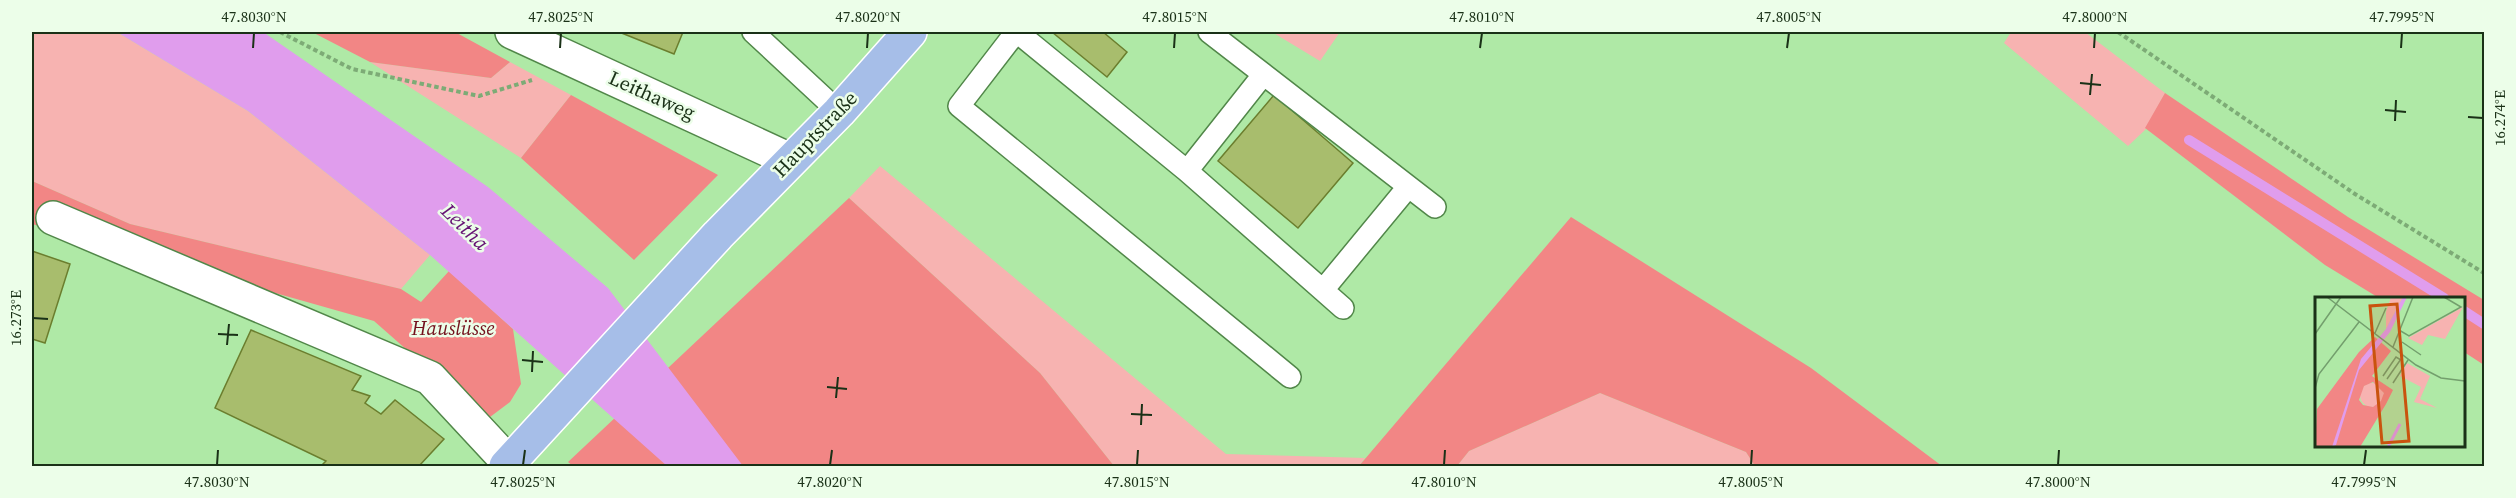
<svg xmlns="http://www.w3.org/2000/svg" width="2516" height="498" font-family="'Source Serif 4',serif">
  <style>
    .green { fill: #f7b3b1 }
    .forest { fill: #f28685 }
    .water { fill: #e09ded }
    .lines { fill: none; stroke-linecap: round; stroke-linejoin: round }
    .stream { stroke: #e09ded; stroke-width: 10 }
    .building { fill: #a8bd6d; stroke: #6b7e2e; stroke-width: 1.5 }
    .service-casing { stroke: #518749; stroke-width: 24 }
    .minor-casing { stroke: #518749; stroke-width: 36 }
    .primary-casing { stroke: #fff; stroke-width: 36 }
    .path { stroke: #7dab76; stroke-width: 4; stroke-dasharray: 4.5 3; stroke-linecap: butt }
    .service { stroke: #fff; stroke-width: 21 }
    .minor { stroke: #fff; stroke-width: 33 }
    .primary { stroke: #a6bee8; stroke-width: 33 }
    .ticks { fill: none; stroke: #1a3117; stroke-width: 2 }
    .labels { text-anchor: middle; stroke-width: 5; stroke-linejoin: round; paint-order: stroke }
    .street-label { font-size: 20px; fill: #1a3117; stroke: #ecfee9 }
    .park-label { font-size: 20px; font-style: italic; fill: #73121d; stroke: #ecfee9 }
    .water-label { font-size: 21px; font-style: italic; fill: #661374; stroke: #ecfee9 }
    .inset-river { fill: none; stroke: #e09ded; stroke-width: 3 }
    .inset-road { fill: none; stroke: #739f6d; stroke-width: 1.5 }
    .view { fill: #c9530e; fill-opacity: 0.15; stroke: #c9530e; stroke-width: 3 }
    .inset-edge { fill: none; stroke: #1a3117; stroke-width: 3 }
    .neatline { fill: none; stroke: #1a3117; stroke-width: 2 }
    .ticks-label { font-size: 15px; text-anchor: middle; fill: #1a3117 }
  </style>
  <rect width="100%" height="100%" fill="#afe9a6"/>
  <!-- green -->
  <path class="green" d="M32 32H117L248 111 430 255 401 289 130 224 32 181Z
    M1272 32H1340L1320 61Z
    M2011 32H2085L2165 93 2145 130 2128 146 2004 43Z
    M370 62 491 78 510 62 571 95 521 158Z
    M880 166 1226 454 1365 458 1359 466H1114L1040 373 849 198Z
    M1600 393 1746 452 1755 466H1457L1469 451Z"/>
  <!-- forest -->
  <path class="forest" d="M312 32H455L510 62 491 78 370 62Z
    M2165 93 2348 217 2484 300V365L2464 352V298H2379L2325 265 2145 128Z
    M571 95 718 175 634 260 521 158Z
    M32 181 130 224 401 289 421 302 449 271 513 329 521 384 510 402 490 417 443 367 407 350 374 321 32 224Z
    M849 198 1040 373 1114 466H573L568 462Z
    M1571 217 1811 368 1942 466H1755L1746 452 1600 393 1469 451 1457 466H1359Z"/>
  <!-- water -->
  <path class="water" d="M117 32H263L488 187 608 288 743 466H667L430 255 248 111Z"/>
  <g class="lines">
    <!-- stream -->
    <path class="stream" d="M2189 140 2444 298
      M2464 311 2484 324"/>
  </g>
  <!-- building -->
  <path class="building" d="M619 32H683L674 54Z
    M1052 32H1103L1127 52 1107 77Z
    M1274 95 1353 163 1298 228 1218 161Z
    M32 251 70 264 45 343 32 339Z
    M251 330 361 376 352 390 370 396 365 403 381 414 395 400 444 439 419 466H321L326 461 215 408Z"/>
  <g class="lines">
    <!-- service casing -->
    <g class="service-casing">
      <path id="service" d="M753 32 839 112
        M1016 32 959 106 1290 377
        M1017 32 1187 171 1343 308
        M1209 32 1435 207
        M1187 171 1263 75
        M1323 290 1408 187"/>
    </g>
    <!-- minor casing -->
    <g class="minor-casing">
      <path id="minor" d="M512 32 790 160
        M53 218 430 378 509 463"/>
    </g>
    <!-- primary casing -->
    <g class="primary-casing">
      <path id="primary" d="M506 466 718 235 839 112 910 32"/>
    </g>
    <!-- path -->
    <path class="path" d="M280 32 352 69 479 96 532 80
      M2118 32 2355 194 2484 273"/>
    <!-- service -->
    <use href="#service" class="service"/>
    <!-- minor -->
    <use href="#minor" class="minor"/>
    <!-- primary -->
    <use href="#primary" class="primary"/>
  </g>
  <!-- ticks -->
  <path class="ticks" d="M253 48 254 33M560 48 561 33M867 48 868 33M1174 48 1175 33M1480 48 1482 33M1787 48 1789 33M2094 48 2095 33M2401 48 2402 33M2080 83 2101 85M2090 95 2092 74M2385 110 2406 112M2468 117 2483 118M2395 121 2396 100M33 318 48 319M218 334 238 335M227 345 229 324M522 360 543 362M532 372 533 351M827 387 847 389M836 398 838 377M1131 414 1152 415M1141 425 1142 404M217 465 218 450M523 465 525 450M830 465 832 450M1137 465 1138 450M1444 465 1445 450M1751 465 1752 450M2058 465 2059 450M2364 465 2366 450"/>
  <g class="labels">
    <!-- street labels -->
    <g class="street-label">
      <text transform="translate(652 95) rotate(24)" y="7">Leithaweg</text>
      <text transform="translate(815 134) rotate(-46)" y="7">Hauptstraße</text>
    </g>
    <!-- park labels -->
    <g class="park-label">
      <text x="453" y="335">Hauslüsse</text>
    </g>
    <!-- water labels -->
    <g class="water-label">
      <text transform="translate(465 227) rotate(44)" y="7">Leitha</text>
    </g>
  </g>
  <!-- overview -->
  <g transform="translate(2315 297)">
    <rect width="150" height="150" fill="#afe9a6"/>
    <path d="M76 0H88L71 32V15ZM148 10 130 42 113 38 107 48 93 41ZM92 66 115 79 105 102 122 111 99 105 106 90 85 79ZM45 98a12 12 0 1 1 24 0a12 12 0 1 1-24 0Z" fill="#f7b3b1"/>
    <path d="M60 40 76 54 57 79 78 93 71 107 45 150H0L2 112 44 55ZM58 85 69 96 66 104 58 110 48 108 44 103 49 89Z" fill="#f28685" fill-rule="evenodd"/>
    <path d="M88 0H92L75 35 44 73 21 148 17 150 46 62 71 32Z" fill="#e09ded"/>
    <path class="inset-river" d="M73 150 85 127"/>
    <path class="inset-road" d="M12 0 101 68 126 81 150 84M84 33 94 39 146 10 129 0M60 36 71 11M0 37 26 0M87 45 106 58M78 50 98 0M68 79 81 60 86 63M72 82 86 62M78 86 93 63M0 91 4 77 44 25"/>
    <path class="view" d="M82 7 94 144 67 146 55 9Z"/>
    <rect width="150" height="150" class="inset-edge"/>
  </g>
  <!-- border -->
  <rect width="2516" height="498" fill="none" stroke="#ecfee9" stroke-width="66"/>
  <rect x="33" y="33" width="2450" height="432" class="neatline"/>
  <g class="ticks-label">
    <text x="254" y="22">47.8030°N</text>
    <text x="561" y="22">47.8025°N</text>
    <text x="868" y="22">47.8020°N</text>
    <text x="1175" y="22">47.8015°N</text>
    <text x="1482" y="22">47.8010°N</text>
    <text x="1789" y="22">47.8005°N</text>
    <text x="2095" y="22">47.8000°N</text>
    <text x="2402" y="22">47.7995°N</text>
    <text transform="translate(2500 118) rotate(-90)" y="5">16.274°E</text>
    <text transform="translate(16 318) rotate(-90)" y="5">16.273°E</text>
    <text x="217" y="487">47.8030°N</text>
    <text x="523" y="487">47.8025°N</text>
    <text x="830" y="487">47.8020°N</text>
    <text x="1137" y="487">47.8015°N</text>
    <text x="1444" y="487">47.8010°N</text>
    <text x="1751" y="487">47.8005°N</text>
    <text x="2058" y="487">47.8000°N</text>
    <text x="2364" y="487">47.7995°N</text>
  </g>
</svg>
